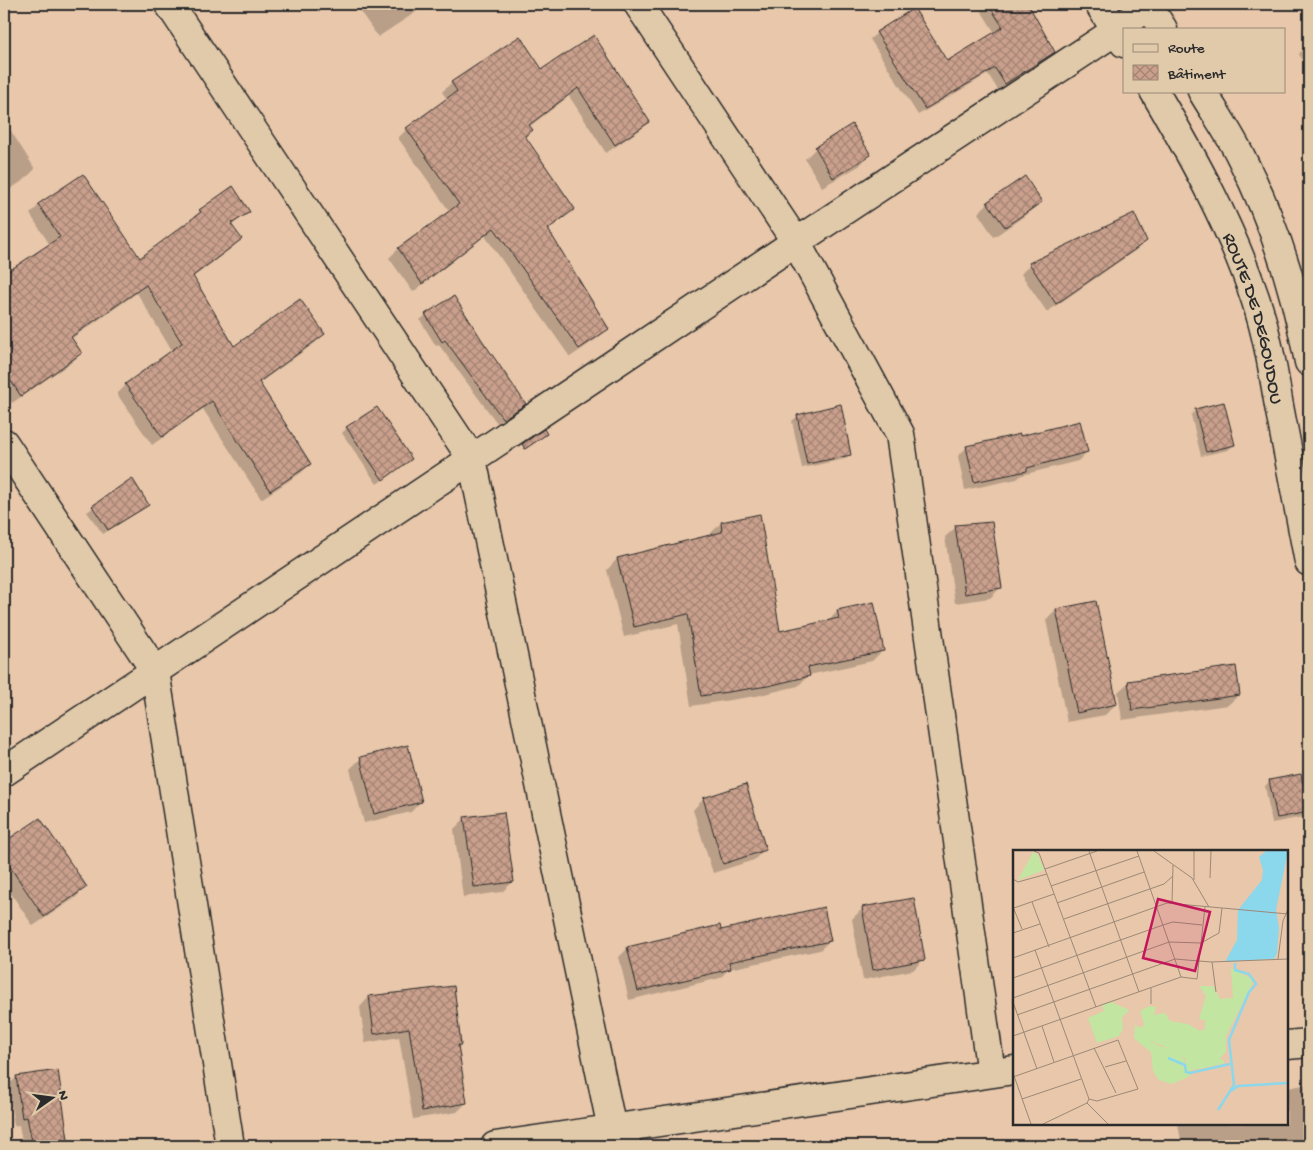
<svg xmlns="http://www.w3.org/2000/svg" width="1313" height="1150" font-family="'Gochi Hand',sans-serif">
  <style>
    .shadow { fill: #0003 }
    .building { fill: url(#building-cross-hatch); stroke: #2b2b2b }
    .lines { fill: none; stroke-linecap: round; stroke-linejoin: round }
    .minor-casing { stroke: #2b2b2b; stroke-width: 31 }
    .major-casing { stroke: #2b2b2b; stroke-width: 31 }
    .minor { stroke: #e1caaa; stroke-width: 28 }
    .major { stroke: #e1caaa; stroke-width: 28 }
    .labels { text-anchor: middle; stroke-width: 4.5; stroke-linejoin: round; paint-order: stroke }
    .street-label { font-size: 19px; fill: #2b2b2b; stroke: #e1caaa }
    .inset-river { fill: none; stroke: #8bd7ec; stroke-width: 2.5 }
    .inset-road { fill: none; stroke: #9c8977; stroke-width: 1 }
    .view { fill: #c2185b; fill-opacity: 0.15; stroke: #c2185b; stroke-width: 2.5 }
    .inset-edge { fill: none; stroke: #2b2b2b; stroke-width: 2.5 }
  </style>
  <defs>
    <pattern id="building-cross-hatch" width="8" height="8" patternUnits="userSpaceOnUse" patternTransform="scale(1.25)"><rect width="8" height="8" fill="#caa08d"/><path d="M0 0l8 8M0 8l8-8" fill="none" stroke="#a48373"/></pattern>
  </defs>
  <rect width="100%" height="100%" fill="#e8c7aa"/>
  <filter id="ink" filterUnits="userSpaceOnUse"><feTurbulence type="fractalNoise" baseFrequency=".02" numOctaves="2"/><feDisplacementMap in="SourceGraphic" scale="10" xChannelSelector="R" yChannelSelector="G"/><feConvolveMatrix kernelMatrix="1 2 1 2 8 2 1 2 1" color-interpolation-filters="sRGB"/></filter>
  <g filter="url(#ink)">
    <!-- shadow -->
    <path class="shadow" d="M355 4H422L423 5 416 12 378 37Z
      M901 4H909L903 8Z
      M977 4H1032L1028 6 1054 52 1047 59 998 90 988 74 918 115 870 39 877 33 947 62 995 33Z
      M519 38 542 70 649 121 640 130 606 153 569 96 529 127 524 137 573 209 548 230 607 329 598 338 570 357 485 236 413 292 389 258 398 249 450 212 398 138 407 129 447 99 442 92 451 83Z
      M1309 43V72L1299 54Z
      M4 120 35 169 24 180 4 193Z
      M852 126 869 155 859 166 822 187 805 159 816 148Z
      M83 176 140 260 191 221V220L200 211 248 212 231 226 241 238 232 248 192 278 234 348 324 334 315 343 258 384 310 464 301 473 261 499 203 409 152 445 117 394 126 385 172 351 137 293 71 339 81 353 72 362 12 403 4 391V276L50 245 30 214 39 205Z
      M1041 202 1030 212 994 237 978 213 988 203Z
      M1133 214 1145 241 1136 250 1047 312 1021 274 1030 264Z
      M454 297 481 341 525 403 497 423 439 345 436 346 420 320 426 315Z
      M1196 410 1234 445 1228 450 1201 456 1191 415Z
      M798 416 850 454 845 459 802 468 792 421Z
      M347 428 411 459 377 484 342 433Z
      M1019 438 1087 452 1078 461 1022 475 1017 479 965 490 958 456 967 447Z
      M132 480 147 505 142 510 103 534 87 512Z
      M721 523 779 633 827 622 838 611 883 650 872 661 809 675 798 686 756 696 691 706 678 624 624 637 607 570 617 559 711 536V533Z
      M956 527 1001 587 990 598 955 603 945 537Z
      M1056 610 1116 704 1105 715 1067 722 1046 620Z
      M1129 682 1239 695 1228 705 1122 720 1118 692Z
      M361 758 421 801 411 812 364 823 350 769Z
      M1270 781 1308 812 1303 817 1272 823 1265 786Z
      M703 799 765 849 754 860 713 873 693 810Z
      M465 818 513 882 502 892 463 897 454 829Z
      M39 819 85 887 75 898 33 926 4 883V844Z
      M863 908 923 960 913 970 863 980 852 919Z
      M720 931 829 941 820 950 729 969 720 978 629 1000 619 957 628 948Z
      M1014 962V1008H1013L1012 964Z
      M453 988 460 1044 457 1047 466 1103 457 1112 413 1119 399 1037 365 1043 360 1007 369 997Z
      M57 1071 68 1146H23L19 1125 14 1126 8 1085 17 1077Z
      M1309 1084V1146H1182L1178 1124H1287V1088Z"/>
    <!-- building -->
    <path class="building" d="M988 4H1028L1055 52 1005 84 995 68 925 109 876 32 914 8 947 61 1003 27Z
      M594 35 650 122 615 145 578 88 529 125 533 130 525 136 575 209 548 229 609 329 579 349 494 228 422 284 398 248 459 204 406 128 457 91 451 82 520 36 542 69Z
      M852 124 871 155 833 178 815 147Z
      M83 174 140 258 201 212 199 210 233 186 250 212 231 224 242 239 193 276 234 346 300 299 325 334 259 382 311 464 270 491 212 401 162 437 125 384 182 343 146 285 71 337 82 353 21 396 4 371V274L60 237 38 204Z
      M1025 176 1042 202 1005 227 987 202Z
      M1134 213 1147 241 1056 304 1029 263Z
      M454 296 482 340 526 404 503 419 445 340 442 342 425 314Z
      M1224 402 1235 445 1206 452 1195 409Z
      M841 404 851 455 807 464 797 415Z
      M377 407 412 459 383 480 346 427Z
      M1080 421 1088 452 1027 468V471L974 482 966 446 1020 434V436Z
      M544 429 547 434 525 449 522 444Z
      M132 478 149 505 108 530 92 506Z
      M760 514 780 631 839 618 837 610 874 602 884 651 808 667 810 676 768 686 701 696 688 614 634 627 617 558 722 532 721 522Z
      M992 522 1002 588 965 594 955 525Z
      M1096 601 1117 704 1077 713 1056 609Z
      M1236 666 1240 695 1132 710 1128 681Z
      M408 745 422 802 374 814 360 757Z
      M1301 774 1309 812 1277 818 1269 780Z
      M746 784 766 850 723 864 703 798Z
      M504 812 514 882 474 887 464 817Z
      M40 818 87 887 44 917 4 858V842Z
      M914 898 925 960 873 970 862 907Z
      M824 907 831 941 729 962 731 969 638 991 627 947 720 925 721 930Z
      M454 986 461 1045H458L467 1103 422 1111 409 1028 374 1034 369 996Z
      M58 1070 69 1146H33L27 1117 22 1118 16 1076Z"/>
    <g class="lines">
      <!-- minor casing -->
      <g class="minor-casing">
        <path id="minor" d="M169 4 472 459 612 1129 627 1146
          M638 4 796 242 900 434 991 1073
          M4 443 155 671 230 1146
          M4 772 796 242 1117 30 1150 4
          M1287 1045 1309 1043
          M495 1146 1014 1070"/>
      </g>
      <!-- major casing -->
      <g class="major-casing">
        <g id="major">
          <path d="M1099 4 1124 43"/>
          <path d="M1147 4 1163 29"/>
          <path id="s1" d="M1154 91C1193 157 1231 226 1255 298 1267 333 1273 370 1279 406 1289 458 1299 510 1309 562"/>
          <path d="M1202 91C1215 113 1230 134 1241 157 1273 220 1296 292 1309 362"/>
        </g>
      </g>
      <!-- minor -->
      <use href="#minor" class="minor"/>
      <!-- major -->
      <use href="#major" class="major"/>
    </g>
  </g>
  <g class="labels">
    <!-- street labels -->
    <g class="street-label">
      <text dy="7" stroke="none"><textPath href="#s1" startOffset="250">ROUTE DE DEGOUDOU</textPath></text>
    </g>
  </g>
  <!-- overview -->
  <g transform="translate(1013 850)">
    <rect width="275" height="275" fill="#e8c7aa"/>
    <path d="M218 118 239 129V134L213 186V202L207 208 212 212 210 214 175 221 172 208 158 199 138 191 130 196 121 188 122 175 129 178 131 174 127 161 136 156 143 157 141 165 152 163 157 171 175 174 187 181 192 179V170L186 169 193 146 186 136H200L207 149 220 148Z" fill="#c2e6a1"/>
    <path d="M98 152 116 160 109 168 110 179 106 186 84 193 75 168 91 161 89 155Z" fill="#c2e6a1"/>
    <path d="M137 191 149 197 165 198 178 223 176 227 158 234 146 230 140 221 138 202 130 196Z" fill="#c2e6a1"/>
    <path d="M20 2 25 5 31 20 5 30Z" fill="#c2e6a1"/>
    <path d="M253 1H275L263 60 266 78 264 103 261 109 212 112 224 90 225 60 249 30 250 20 246 7Z" fill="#8bd7ec"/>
    <path class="inset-river" d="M155 208 172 215 173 222 177 223 217 214M218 241 225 236 275 233M205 260 221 235 216 190 236 142 243 134 236 124 222 120V113"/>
    <path class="inset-road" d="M21 1 26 3 83 157M76 1 126 142M124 1 168 127M141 1 179 28 196 57M32 19 84 1M197 28 198 1M0 29 5 32 34 24M181 30V1M38 36 126 6M19 52 36 97M44 53 131 22M159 53 160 15M0 57 9 79M1 58 41 44M51 69 151 34 160 26M0 83 27 74M22 100 76 249M0 108 154 53 275 64M265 109 270 71 275 59M199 112 203 142M0 128 150 75 160 72 189 75M0 148 156 92 188 93 206 83 209 58M0 152 24 219M138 154V138M4 165 162 109 198 112 275 109M29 176 41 212M0 186 168 127 184 129 192 57M81 198 103 243M92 217 113 211M0 223 18 274M0 227 105 190 125 239 84 251 76 249M9 249 68 229M74 253 95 274M30 274 74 253 76 249"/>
    <path class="view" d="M145 49 197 62 182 121 130 108Z"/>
    <rect width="275" height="275" class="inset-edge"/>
  </g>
  <!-- margin -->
  <rect width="1313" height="1150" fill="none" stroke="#e1caaa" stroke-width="20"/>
  <rect x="10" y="10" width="1293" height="1130" fill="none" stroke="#2b2b2b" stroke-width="2" filter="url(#ink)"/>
  <!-- legend -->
  <rect x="1123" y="28" width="162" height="65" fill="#e1caaa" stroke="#988a77"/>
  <rect x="1133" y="44" width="25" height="8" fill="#e1caaa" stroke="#988a77"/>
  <text x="1168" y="52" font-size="15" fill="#2b2b2b">Route</text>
  <rect x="1133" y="65" width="25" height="15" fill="url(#building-cross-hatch)" stroke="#988a77"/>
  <text x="1168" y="78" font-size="15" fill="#2b2b2b">Bâtiment</text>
  <!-- north arrow -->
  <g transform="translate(52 1098) rotate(76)" stroke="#e1caaa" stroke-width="4" paint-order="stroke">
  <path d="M0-4L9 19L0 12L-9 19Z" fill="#2b2b2b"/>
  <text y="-8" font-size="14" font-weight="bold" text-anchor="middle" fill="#2b2b2b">N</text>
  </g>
</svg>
